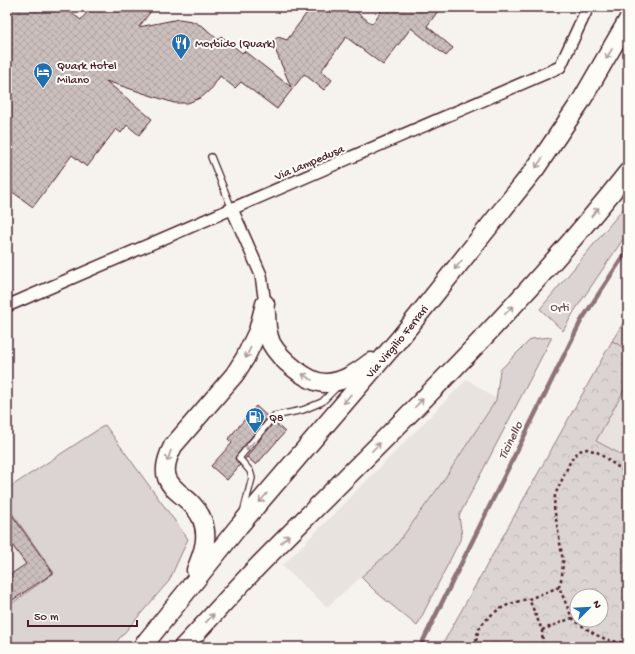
<svg xmlns="http://www.w3.org/2000/svg" width="635" height="654" font-family="'Gochi Hand',sans-serif">
  <style>
    .built { fill: #e9e3e0 }
    .green { fill: #dcd4d2; stroke: #937a7e }
    .forest { fill: url(#forest-crowns); stroke: #937a7e; fill-rule: evenodd }
    .lines { fill: none; stroke-linecap: round; stroke-linejoin: round }
    .stream { stroke: #8e7378; stroke-width: 4.5 }
    .building { fill: url(#building-cross-hatch); stroke: #4a1f2b }
    .service-casing { stroke: #4a1f2b; stroke-width: 8 }
    .minor-casing { stroke: #4a1f2b; stroke-width: 14 }
    .primary-casing { stroke: #4a1f2b; stroke-width: 21 }
    .path { stroke: #4a1f2b; stroke-width: 2.5; stroke-dasharray: 3 3; stroke-linecap: butt }
    .service { stroke: #fdfcf7; stroke-width: 5.5 }
    .minor { stroke: #fdfcf7; stroke-width: 11 }
    .primary { stroke: #fdfcf7; stroke-width: 18 }
    .oneway { stroke: #ac999b }
    .labels { text-anchor: middle; stroke-width: 4; stroke-linejoin: round; paint-order: stroke }
    .poi-label { font-size: 12px; fill: #4a1f2b; stroke: #fdfcf7; text-anchor: start }
    .street-label { font-size: 12px; fill: #4a1f2b; stroke: #fdfcf7 }
    .park-label { font-size: 12px; fill: #6e4c55; stroke: #fdfcf7 }
    .water-label { font-size: 13px; font-style: italic; fill: #725058; stroke: #fdfcf7 }
  </style>
  <defs>
    <pattern id="forest-crowns" width="20" height="18" patternUnits="userSpaceOnUse"><rect width="20" height="18" fill="#dcd4d2"/><path d="M2 6a3 3 0 1 1 6 0M12 15a3 3 0 1 1 6 0" fill="none" stroke="#beb6b4"/></pattern>
    <pattern id="building-cross-hatch" width="8" height="8" patternUnits="userSpaceOnUse"><rect width="8" height="8" fill="#cbbfbe"/><path d="M0 0l8 8M0 8l8-8" fill="none" stroke="#b0a4a3"/></pattern>
  </defs>
  <rect width="100%" height="100%" fill="#f6f3ef"/>
  <filter id="ink" filterUnits="userSpaceOnUse"><feTurbulence type="fractalNoise" baseFrequency=".025" numOctaves="2"/><feDisplacementMap in="SourceGraphic" scale="8" xChannelSelector="R" yChannelSelector="G"/><feConvolveMatrix kernelMatrix="1 2 1 2 8 2 1 2 1" color-interpolation-filters="sRGB"/></filter>
  <g filter="url(#ink)">
    <!-- built -->
    <path class="built" d="M467 379 496 399 441 484 394 548 327 607 282 566Z
      M628 383V458L596 441Z
      M7 508 53 573 7 604Z"/>
    <!-- green -->
    <path class="green" d="M628 203V232L575 310 563 331 540 309Z
      M628 315V350L612 341Z
      M552 337 459 516 462 536 417 626 376 592 361 577 394 548 441 484 496 400 500 370 531 339Z
      M105 425 188 539 169 581 112 647H7V607L54 573 7 506V489Z"/>
    <!-- forest -->
    <path class="forest" d="M612 341 628 350V383L596 441 628 458V647H441ZM577 596H601V620H577Z"/>
    <g class="lines">
      <!-- stream -->
      <path class="stream" d="M420 647 581 321 628 249"/>
    </g>
    <!-- building -->
    <path class="building" d="M7 7H63L81 20 91 7H154L139 27 179 19 192 21 204 27 218 40 221 36 242 53 244 51 291 87 272 42 278 37 287 40 311 7H350L372 24 384 7H441L427 26 453 48 446 56 411 28 383 65 346 37 321 71 332 80 324 90 304 74 277 109 241 82 235 88 220 76 212 88 202 97 188 103H174L106 81 152 119 139 135 127 125 121 133 116 129 87 167 72 155 33 207 7 188Z
      M256 406 268 417 236 456 235 459 240 465 227 480 211 466 232 443 228 439Z
      M274 422 285 432 256 465 247 457 245 459Z
      M7 508 53 573 7 604V577L26 564 7 538Z"/>
    <g class="lines">
      <!-- service casing -->
      <g class="service-casing">
        <path id="service" d="M211 157 232 209
          M243 513 252 478 250 471 239 458 274 416 303 410 322 402 338 386"/>
      </g>
      <!-- minor casing -->
      <g class="minor-casing">
        <path id="minor" d="M232 209 261 275 265 304
          M7 306 560 67 588 7"/>
      </g>
      <!-- primary casing -->
      <g class="primary-casing">
        <g id="primary">
          <path d="M266 312C266 323 267 333 271 343 279 358 308 384 327 383 344 382 358 372 371 362"/>
          <path d="M196 570C203 553 210 536 201 517 188 489 150 491 173 446L235 374 245 358 258 331 265 304"/>
          <path id="s1" d="M142 647 239 526 400 338 535 169 581 101 628 20"/>
          <path d="M183 647C209 620 233 592 259 565 385 437 517 313 628 172"/>
        </g>
      </g>
      <!-- path -->
      <path class="path" d="M559 587 529 599 542 630 572 618 559 587 562 576 563 561 554 507 555 495 571 460 579 451 587 449 597 452 628 474
        M572 618C587 630 606 644 626 642L628 640
        M542 630 543 647
        M475 647C476 641 477 634 479 629 490 611 510 602 529 599"/>
      <!-- service -->
      <use href="#service" class="service"/>
      <!-- minor -->
      <use href="#minor" class="minor"/>
      <!-- primary -->
      <use href="#primary" class="primary"/>
    </g>
    <!-- one-way arrows -->
    <defs><path id="oneway-shaft" d="M-6 0H5M1.5-3L5.5 0L1.5 3" fill="none" stroke-width="1.6" stroke-linecap="round" stroke-linejoin="round"/></defs>
    <g class="oneway">
      <use href="#oneway-shaft" transform="translate(609 54) rotate(121)"/>
      <use href="#oneway-shaft" transform="translate(539 163) rotate(124)"/>
      <use href="#oneway-shaft" transform="translate(595 212) rotate(-50)"/>
      <use href="#oneway-shaft" transform="translate(458 265) rotate(130)"/>
      <use href="#oneway-shaft" transform="translate(509 310) rotate(-46)"/>
      <use href="#oneway-shaft" transform="translate(248 353) rotate(116)"/>
      <use href="#oneway-shaft" transform="translate(307 377) rotate(-148)"/>
      <use href="#oneway-shaft" transform="translate(347 399) rotate(130)"/>
      <use href="#oneway-shaft" transform="translate(419 403) rotate(-46)"/>
      <use href="#oneway-shaft" transform="translate(250 446) rotate(130)"/>
      <use href="#oneway-shaft" transform="translate(376 447) rotate(-45)"/>
      <use href="#oneway-shaft" transform="translate(169 456) rotate(109)"/>
      <use href="#oneway-shaft" transform="translate(263 498) rotate(130)"/>
      <use href="#oneway-shaft" transform="translate(285 539) rotate(-45)"/>
      <use href="#oneway-shaft" transform="translate(210 618) rotate(-47)"/>
    </g>
  </g>
  <!-- icons -->
  <defs>
    <g id="restaurant-pin" transform="scale(1)"><path d="M0 17L-7.5 6A9.5 9.5 0 1 1 7.5 6Z" fill="#1f6fb2" stroke="#fdfcf7"/><path d="M-5-6h1v4h1v-4h1v4h1v-4h1v5L-1.5 .5V6h-2V.5L-5-1ZM5-6V6H3V1.5H1.5Q1.5-4 5-6Z" fill="#fff"/></g>
    <g id="hotel-pin" transform="scale(1)"><path d="M0 17L-7.5 6A9.5 9.5 0 1 1 7.5 6Z" fill="#1f6fb2" stroke="#fdfcf7"/><path d="M-6-4.5h1.5V1H6V5H4.5V3h-9V5H-6ZM-4 0a1.8 1.8 0 1 1 3.6 0ZM.5 0V-2.5h3Q6-2.5 6 0Z" fill="#fff"/></g>
    <g id="fuel-pin" transform="scale(1)"><path d="M0 17L-7.5 6A9.5 9.5 0 1 1 7.5 6Z" fill="#1f6fb2" stroke="#fdfcf7"/><path d="M-5.5-6h7V0h2V4h1.3V-2.5L3-4.5l.8-.8L6-3V5H2.5V1h-1V6h-7ZM-4.2-4.7v3.2H.2V-4.7Z" fill="#fff"/></g>
  </defs>
  <g fill-rule="evenodd">
    <use href="#restaurant-pin" x="181" y="43"/>
    <use href="#hotel-pin" x="43" y="72"/>
    <use href="#fuel-pin" x="255" y="417"/>
  </g>
  <g class="labels">
    <!-- poi labels -->
    <g class="poi-label">
      <text x="195" y="47">Morbido (Quark)</text>
      <text x="57" y="69">Quark Hotel<tspan x="57" dy="14">Milano</tspan></text>
      <text x="269" y="421">Q8</text>
    </g>
    <!-- street labels -->
    <g class="street-label">
      <text transform="translate(309 162) rotate(-23)" y="4">Via Lampedusa</text>
      <text dy="4" stroke="none"><textPath href="#s1" startOffset="398">Via Virgilio Ferrari</textPath></text>
    </g>
    <!-- park labels -->
    <g class="park-label">
      <text x="560" y="311">Orti</text>
    </g>
    <!-- water labels -->
    <g class="water-label">
      <text transform="translate(509 440) rotate(-64)" y="5">Ticinello</text>
    </g>
  </g>
  <!-- margin -->
  <rect width="635" height="654" fill="none" stroke="#fdfcf7" stroke-width="24"/>
  <rect x="12" y="12" width="611" height="630" fill="none" stroke="#4a1f2b" stroke-width="1.5" filter="url(#ink)"/>
  <!-- north arrow -->
  <g transform="translate(589 608) rotate(66)"><circle r="19" fill="#fdfcf7" stroke="#b5a4a5"/>
  <path d="M0-3L7 15L0 10L-7 15Z" fill="#1f6fb2"/>
  <text y="-6" font-size="11" font-weight="bold" text-anchor="middle" fill="#4a1f2b">N</text>
  </g>
  <!-- scale -->
  <path d="M28 620v6h109v-6" fill="none" stroke="#4a1f2b" stroke-width="2"/>
  <text x="34" y="620" font-size="12" fill="#4a1f2b" stroke="#fdfcf7" stroke-width="3" paint-order="stroke">50 m</text>
</svg>
